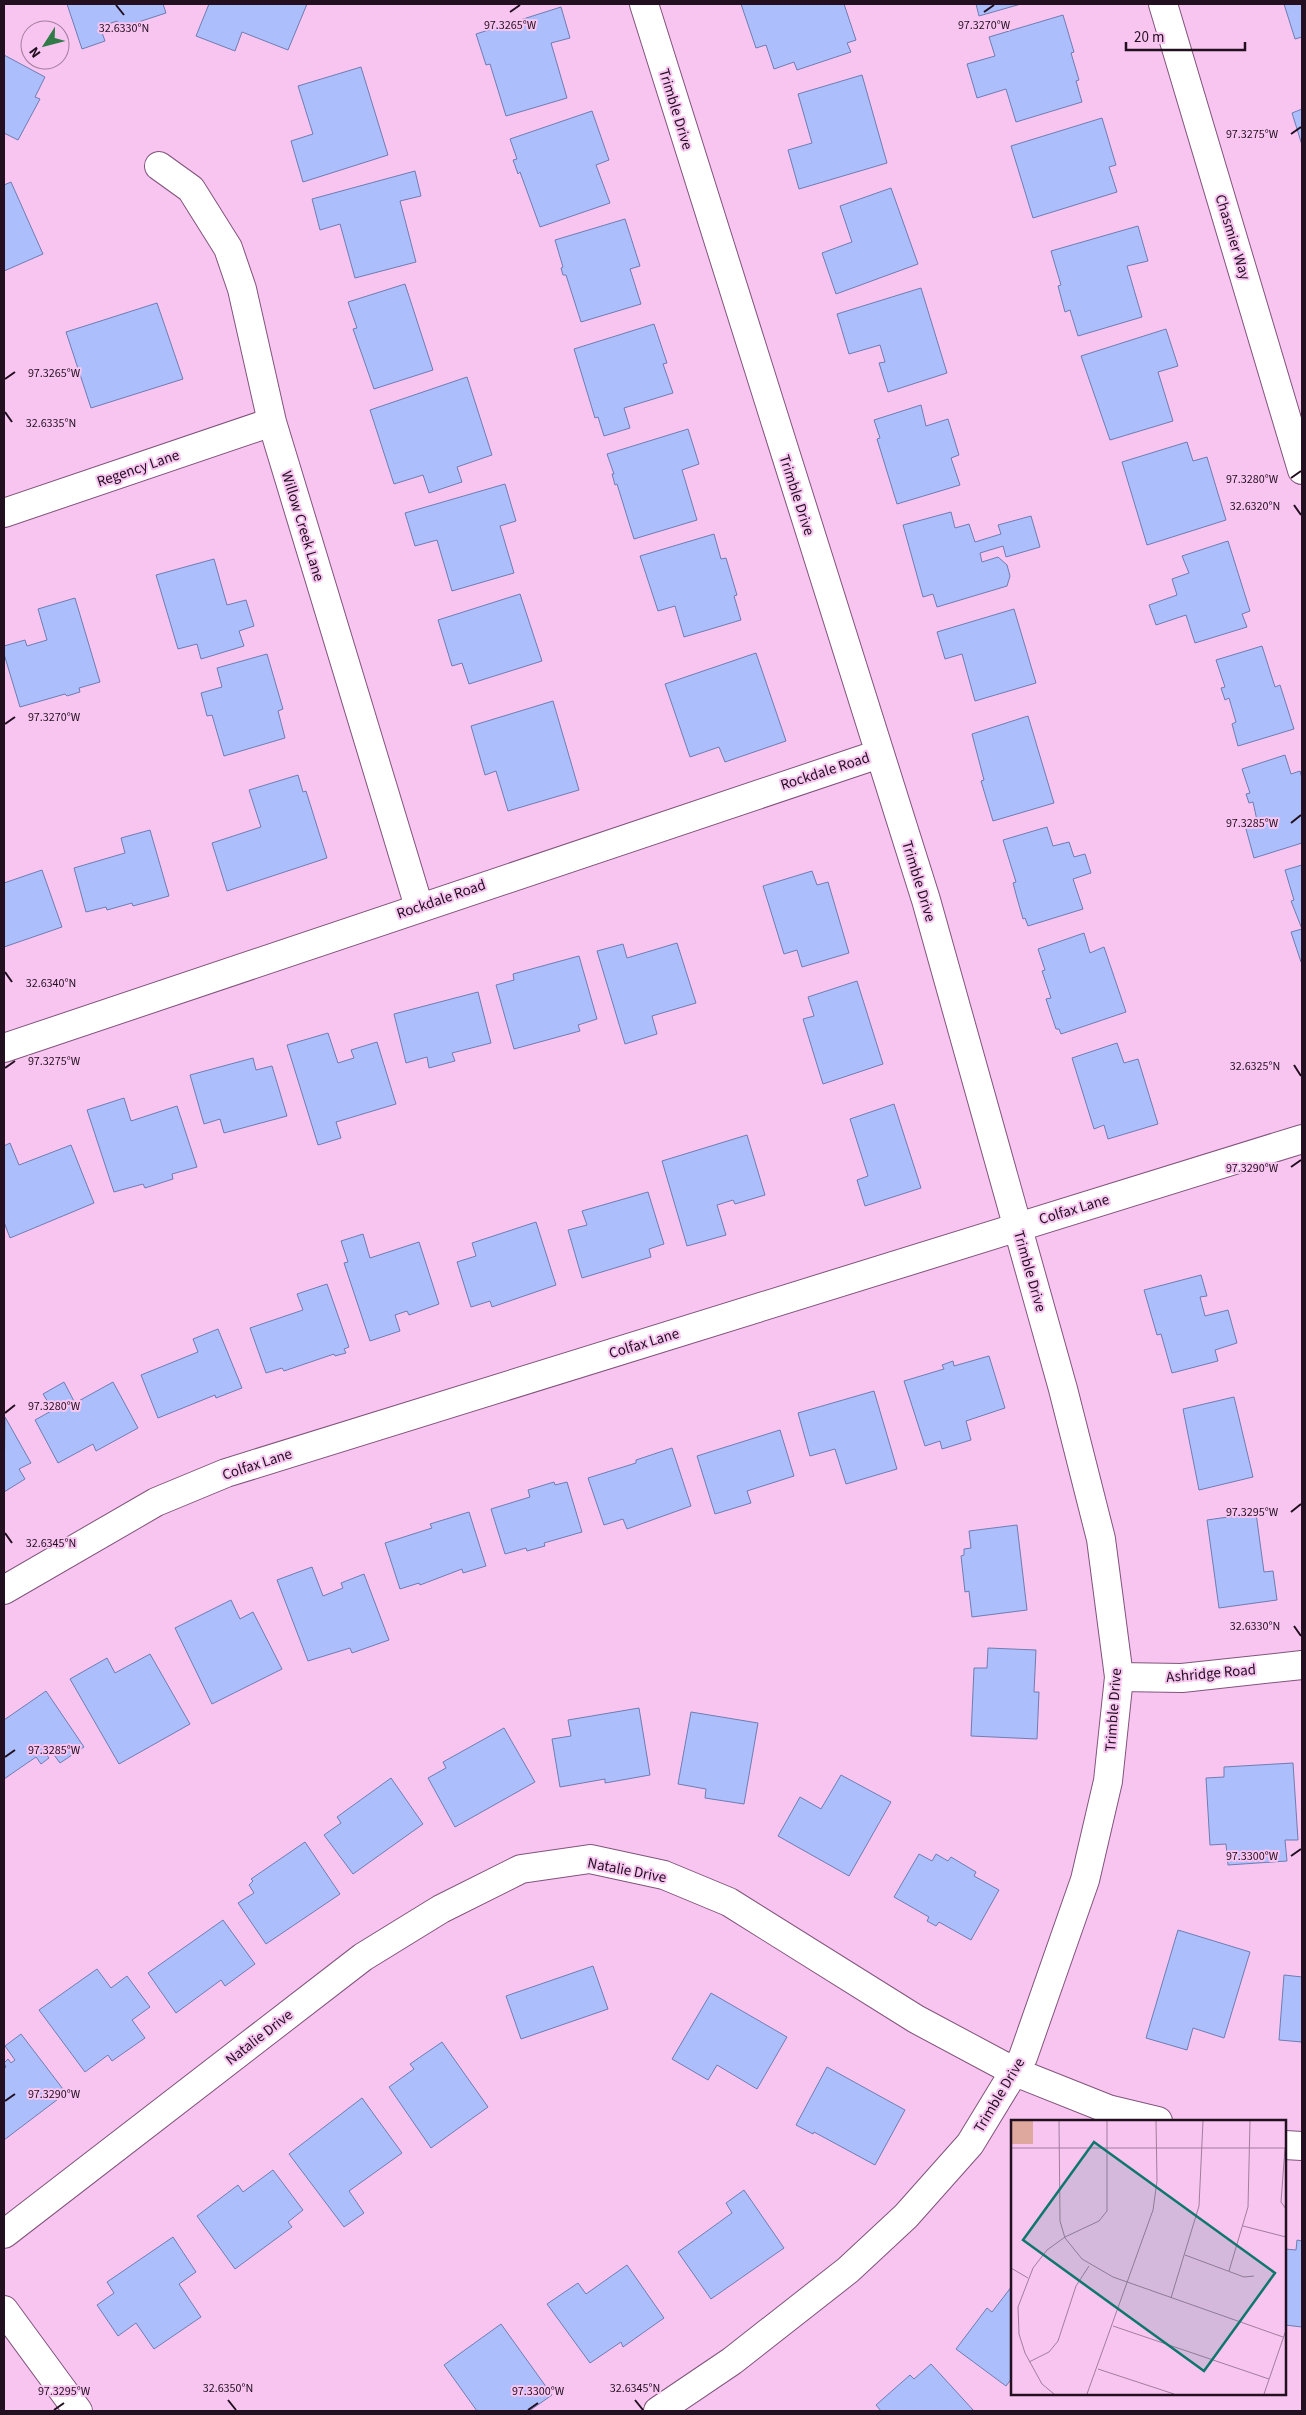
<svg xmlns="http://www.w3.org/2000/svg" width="1306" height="2415" font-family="'Source Sans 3',sans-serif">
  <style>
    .building { fill: #acbefb; stroke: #6e7db1 }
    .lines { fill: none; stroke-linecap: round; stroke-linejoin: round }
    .minor-casing { stroke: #81547b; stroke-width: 30 }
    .secondary-casing { stroke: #81547b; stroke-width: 30 }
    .minor { stroke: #fff; stroke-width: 28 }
    .secondary { stroke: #fff; stroke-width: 28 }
    .ticks { fill: none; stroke: #221020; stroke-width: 2 }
    .labels { text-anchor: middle; stroke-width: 4; stroke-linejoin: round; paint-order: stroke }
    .street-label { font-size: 15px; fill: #221020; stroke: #f8c5f1 }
    .inset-road { fill: none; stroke: #a27d9d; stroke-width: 1 }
    .view { fill: #0f766e; fill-opacity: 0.15; stroke: #0f766e; stroke-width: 2.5 }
    .inset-edge { fill: none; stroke: #221020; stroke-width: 2.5 }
    .ticks-label { font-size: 12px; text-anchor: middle; fill: #221020; stroke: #f8c5f1; stroke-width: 4; stroke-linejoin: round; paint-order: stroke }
  </style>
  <rect width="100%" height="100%" fill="#f8c5f1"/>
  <!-- building -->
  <path class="building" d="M67 4H163L166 13 120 28 117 21 100 27 105 41 82 49Z
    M209 4H307L288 50 242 32 235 51 196 36Z
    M741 4H844L856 40 847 43 851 52 797 70 794 62 774 69 766 45 756 48Z
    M976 4H1021L979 16Z
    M1284 4H1302V37L1295 39Z
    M561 7 570 38 551 43 567 98 506 116 490 64 486 65 476 34Z
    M1063 15 1074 52 1071 53 1079 80 1076 81 1082 102 1016 122 1006 89 977 98 967 64 995 56 989 37Z
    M4 55 45 77 35 97 40 99 18 140 4 133Z
    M361 67 388 155 303 182 291 141 313 134 298 86Z
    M862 75 887 163 799 189 788 150 812 143 798 94Z
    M1302 109V145L1292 113Z
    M592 111 609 160 596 165 610 203 540 227 520 172 518 174 513 160 517 159 510 139Z
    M1102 118 1116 165 1109 167 1117 192 1033 218 1011 146Z
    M415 171 421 196 400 201 416 262 355 278 340 224 320 230 312 199Z
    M11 182 43 254 4 271V185Z
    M891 188 918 264 836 294 822 253 852 242 840 206Z
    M625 219 640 266 630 269 641 304 581 322 566 275H563L561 268 563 267 555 240Z
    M1138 226 1148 261 1127 266 1142 317 1078 336 1070 310 1065 312 1058 286 1061 285 1051 251Z
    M405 284 433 370 374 389 353 329 357 328 348 302Z
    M921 288 947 373 888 392 879 363 885 362 880 345 849 354 837 314Z
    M157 303 183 379 91 408 66 332Z
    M654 324 667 363 663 364 673 393 624 408 630 428 604 436 598 417 595 418 574 349Z
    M1166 329 1178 366 1158 372 1173 421 1110 440 1081 356Z
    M467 377 492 455 457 467 462 482 429 493 423 475 394 484 370 410Z
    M921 405 926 426 948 419 959 455 951 458 960 485 897 504 877 439 880 438 874 420Z
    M688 429 699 464 682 470 697 520 634 539 617 484 615 485 612 474H614L607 454Z
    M1187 442 1193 461 1207 457 1226 520 1147 545 1122 462Z
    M505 484 516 521 500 526 514 573 452 591 437 540 415 546 405 513Z
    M951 512 955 528 969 524 975 542 1001 534 998 525 1031 516 1040 547 1006 557 1003 546 980 553 982 562 998 557 1007 565 1010 576 1007 586 937 607 933 594 923 597 903 525Z
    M714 534 721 559 726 558 737 595 734 596 741 620 684 637 675 606 658 611 640 556Z
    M1228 541 1250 611 1242 614 1247 627 1195 643 1186 615 1156 625 1149 605 1177 595 1172 579 1189 573 1182 556Z
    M214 559 227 605 246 600 254 626 239 631 244 646 201 659 197 644 178 649 156 575Z
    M520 594 542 661 469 684 462 663 452 666 438 620Z
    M75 598 100 682 79 688 80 692 67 696 65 694 20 707 4 654V646L25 640 27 646 47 640 38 609Z
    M1014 609 1036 683 975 701 962 654 945 659 937 632Z
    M1262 646 1275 687 1280 685 1294 729 1238 746 1232 724 1236 722 1229 698 1225 700 1221 688 1225 687 1216 660Z
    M756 653 786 741 725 762 719 747 690 757 665 684Z
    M267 654 283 709 278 711 285 738 224 756 212 715 207 716 201 693 222 687 217 668Z
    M553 701 579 790 508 811 496 771 485 775 471 726Z
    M1028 716 1054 803 993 821 981 781 984 780 972 734Z
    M1285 755 1291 774 1300 771 1302 778V843L1254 858 1246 829 1258 825 1253 802 1249 803 1246 794 1250 793 1242 769Z
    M298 775 303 792 306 791 327 858 227 891 212 843 261 827 249 790Z
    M1047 827 1053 846 1069 842 1074 857 1085 854 1091 873 1073 879 1083 909 1028 926 1025 918 1023 919 1017 898 1013 883 1016 882 1003 840Z
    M150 830 169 896 133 906 132 903 107 910 106 907 86 912 74 868 125 853 121 838Z
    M1302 865V961L1301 962 1291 932 1302 929 1291 901 1294 900 1285 870Z
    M42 870 62 927 4 947V883Z
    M812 871 817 885 828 882 849 953 802 967 797 950 784 954 763 886Z
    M1084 933 1090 953 1104 947 1126 1012 1061 1034 1059 1029H1056L1046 999 1051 998 1042 971 1045 970 1038 949Z
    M677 943 696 1003 652 1016 657 1034 625 1044 597 951 623 944 627 958Z
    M579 956 597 1019 578 1025 580 1031 514 1049 496 985 514 980 513 974Z
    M857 981 883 1064 823 1084 803 1019 814 1016 808 997Z
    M478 992 491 1043 452 1053 455 1061 429 1068 427 1057 406 1063 394 1014Z
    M328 1033 338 1063 354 1058 351 1050 377 1042 396 1104 336 1122 341 1138 318 1145 287 1045Z
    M1117 1043 1124 1063 1138 1059 1158 1124 1108 1139 1104 1125 1094 1129 1072 1058Z
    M253 1058 256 1070 272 1066 287 1116 224 1133 220 1119 204 1124 190 1075Z
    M124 1098 131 1121 177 1106 197 1167 172 1174 173 1179 145 1188 143 1184 114 1192 87 1110Z
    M894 1104 921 1188 865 1206 857 1180 868 1176 850 1119Z
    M747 1135 765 1195 735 1204 733 1200 717 1205 726 1235 687 1246 662 1161Z
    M10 1143 19 1165 71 1145 94 1203 10 1238 4 1222V1146Z
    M648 1192 664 1244 649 1249 651 1257 582 1278 568 1230 587 1225 582 1211Z
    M536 1222 556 1285 492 1307 490 1301 471 1307 457 1262 476 1256 472 1243Z
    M363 1234 370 1258 419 1242 439 1304 409 1315 407 1311 395 1315 400 1331 370 1341 344 1263 348 1262 341 1241Z
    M1201 1275 1207 1296 1200 1297 1205 1316 1228 1310 1237 1343 1215 1350 1218 1361 1172 1373 1161 1334 1157 1335 1144 1290Z
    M327 1284 349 1347 344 1349 346 1353 335 1356 334 1354 284 1371 282 1368 266 1373 250 1328 303 1310 297 1294Z
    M218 1329 242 1388 216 1398 215 1395 158 1418 141 1375 198 1352 193 1339Z
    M989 1356 1005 1408 966 1421 971 1440 942 1449 940 1441 925 1446 904 1381 944 1369 942 1365 953 1361 954 1366Z
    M64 1382 75 1403 113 1382 138 1428 96 1451 93 1444 58 1463 35 1420 53 1410 43 1394Z
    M874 1391 897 1469 846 1484 835 1449 810 1456 798 1413Z
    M1234 1397 1253 1477 1199 1490 1183 1409Z
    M5 1417 31 1463 19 1469 25 1479 4 1492Z
    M780 1430 794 1476 747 1491 751 1503 715 1514 697 1456Z
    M672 1448 691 1506 627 1529 623 1519 604 1525 588 1478 636 1463V1460Z
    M554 1482 555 1485 567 1482 582 1532 544 1543 545 1546 527 1551 526 1548 505 1554 491 1509 530 1497 528 1490Z
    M469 1512 486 1566 463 1573 462 1569 420 1585 419 1583 400 1589 385 1543 432 1528 430 1524Z
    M1256 1513 1264 1572 1273 1571 1277 1600 1219 1608 1207 1520Z
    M1017 1525 1027 1610 972 1617 969 1591 965 1592 961 1556 964 1555V1549L971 1548 969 1531Z
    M312 1567 323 1596 343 1588 341 1583 364 1574 389 1640 352 1653 350 1648 308 1661 277 1580Z
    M231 1600 240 1619 253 1612 282 1669 212 1704 175 1628Z
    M988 1648 1036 1650 1034 1692H1039L1037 1739 971 1736 974 1668H987Z
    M150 1654 190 1724 119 1764 70 1679 107 1658 115 1673Z
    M46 1691 84 1747 60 1763 51 1751 46 1754 49 1758 41 1764 36 1757 4 1779V1720Z
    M639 1708 650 1775 605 1783V1779L560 1787 552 1739 571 1736 568 1720Z
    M691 1712 758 1723 744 1804 705 1798 706 1789 678 1784Z
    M504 1728 535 1782 455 1827 428 1778 446 1768 443 1762Z
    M1293 1763 1298 1840H1285L1287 1861 1228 1865 1226 1844 1210 1845 1206 1778 1224 1777V1767Z
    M841 1775 891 1802 849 1876 778 1836 800 1797 821 1809Z
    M391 1778 423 1824 353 1874 324 1835 341 1823 337 1817Z
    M305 1842 340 1894 266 1944 238 1903 254 1893 249 1885 253 1881 251 1879Z
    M919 1854 932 1861 936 1854 948 1861 951 1857 976 1872 974 1876 999 1890 971 1940 939 1922 936 1926 927 1921 929 1917 894 1897Z
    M223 1920 255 1964 225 1986 221 1980 176 2013 148 1973Z
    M1178 1930 1250 1952 1224 2038 1193 2028 1187 2050 1146 2038Z
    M593 1966 608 2009 521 2039 506 1996Z
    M97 1969 111 1988 127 1976 150 2007 132 2020 145 2038 112 2061 108 2055 85 2072 39 2010Z
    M1284 1975 1302 1977V2042L1279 2040Z
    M711 1993 787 2037 757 2089 717 2065 708 2080 672 2059Z
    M21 2034 66 2093 4 2140V2069L6 2067 4 2063 8 2059 11 2063 15 2060 5 2046Z
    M442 2042 488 2107 431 2148 389 2087 414 2069 410 2064Z
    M827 2067 905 2110 875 2165 814 2132 813 2134 796 2125Z
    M362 2098 402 2153 349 2191 364 2213 344 2227 289 2154Z
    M273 2170 303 2210 288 2222 292 2227 235 2269 197 2216 238 2185 243 2192Z
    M744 2190 784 2248 711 2299 678 2252 732 2213 726 2203Z
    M173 2237 196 2272 179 2284 201 2317 154 2349 136 2323 118 2336 97 2305 114 2293 107 2282Z
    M1297 2240 1302 2241V2327L1285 2325V2249L1296 2250Z
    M627 2265 664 2318 623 2347 621 2342 590 2363 547 2304 578 2283 586 2294Z
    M1012 2286V2378L1006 2386 956 2349 987 2308 992 2312Z
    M501 2324 552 2395 529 2411H477L444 2365Z
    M931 2364 974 2411H881L876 2405 910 2375 914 2379Z"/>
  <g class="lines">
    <!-- minor casing -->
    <g class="minor-casing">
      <path id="minor" d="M644 4 926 900 1063 1389 1101 1539 1119 1677 1108 1781 1085 1880 1023 2057 970 2144 906 2216 848 2270 732 2361 658 2411
        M1163 4 1302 470
        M159 166 191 189 228 248 242 289 272 422 419 907
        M4 513 272 422
        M4 1048 879 754
        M4 1590 156 1502 226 1473 1302 1139
        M1119 1677 1182 1678 1302 1665
        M1285 2145 1302 2146
        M4 2234 363 1957 441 1909 521 1869 590 1859 664 1875 729 1902 916 2019 1015 2072 1108 2109 1158 2121"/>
    </g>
    <!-- secondary casing -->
    <g class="secondary-casing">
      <path id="secondary" d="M4 2310 78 2411"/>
    </g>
    <!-- minor -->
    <use href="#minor" class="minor"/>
    <!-- secondary -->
    <use href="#secondary" class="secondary"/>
  </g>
  <!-- ticks -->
  <path class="ticks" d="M116 5 124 15M510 12 520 5M984 12 994 5M1291 134 1301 127M5 379 15 372M5 412 12 422M1291 478 1301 471M1294 505 1301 515M5 724 15 717M1291 823 1301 815M5 972 12 982M1294 1065 1301 1076M5 1068 15 1061M1291 1167 1301 1160M5 1413 15 1405M1291 1512 1301 1504M5 1533 12 1543M1294 1626 1301 1636M5 1757 15 1750M1291 1856 1301 1849M5 2101 15 2094M228 2400 236 2410M635 2400 643 2410M54 2410 64 2403M528 2410 538 2403"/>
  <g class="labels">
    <!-- street labels -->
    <g class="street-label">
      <text transform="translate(676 109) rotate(73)" y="5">Trimble Drive</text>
      <text transform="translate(1233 237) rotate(73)" y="5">Chasmier Way</text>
      <text transform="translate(138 468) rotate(-19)" y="5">Regency Lane</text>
      <text transform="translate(797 495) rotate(72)" y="5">Trimble Drive</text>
      <text transform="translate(303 526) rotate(73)" y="5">Willow Creek Lane</text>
      <text transform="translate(825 771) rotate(-18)" y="5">Rockdale Road</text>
      <text transform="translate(919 881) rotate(73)" y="5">Trimble Drive</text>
      <text transform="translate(441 899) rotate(-19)" y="5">Rockdale Road</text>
      <text transform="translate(1074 1209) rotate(-17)" y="5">Colfax Lane</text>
      <text transform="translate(1030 1271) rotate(74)" y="5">Trimble Drive</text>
      <text transform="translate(644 1343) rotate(-17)" y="5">Colfax Lane</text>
      <text transform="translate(257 1464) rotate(-18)" y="5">Colfax Lane</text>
      <text transform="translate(1211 1673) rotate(-5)" y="5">Ashridge Road</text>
      <text transform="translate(1113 1710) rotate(-86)" y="5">Trimble Drive</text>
      <text transform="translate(627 1870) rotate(11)" y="5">Natalie Drive</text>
      <text transform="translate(259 2037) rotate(-38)" y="5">Natalie Drive</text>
      <text transform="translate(999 2095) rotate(-59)" y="5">Trimble Drive</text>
    </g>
  </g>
  <!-- overview -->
  <g transform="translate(1011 2120)">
    <rect width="275" height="275" fill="#f8c5f1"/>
    <path d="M0 1H22V24H0Z" fill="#dfa89e"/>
    <path class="inset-road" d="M48 1 49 101 54 118 71 139 102 157 272 217M0 28H275M274 28 270 82 275 89M232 106 275 117M174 135 233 157 243 156M0 148 17 158M218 151 237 87 239 1M160 178 188 86 192 1M102 206 258 259M18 242 38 232 47 221 65 166 78 146M87 249 163 274M43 274 31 264 14 233 8 214 7 187 22 148 36 130 54 117 88 101 96 91V1M76 274 142 90 146 61 145 1M253 274 275 210"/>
    <path class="view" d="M83 22 264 153 193 251 12 120Z"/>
    <rect width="275" height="275" class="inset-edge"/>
  </g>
  <g class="ticks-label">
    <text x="510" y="29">97.3265°W</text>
    <text x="984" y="29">97.3270°W</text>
    <text x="124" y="32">32.6330°N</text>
    <text x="1252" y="138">97.3275°W</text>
    <text x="54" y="377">97.3265°W</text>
    <text x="51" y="427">32.6335°N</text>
    <text x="1252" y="483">97.3280°W</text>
    <text x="1255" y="510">32.6320°N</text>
    <text x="54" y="721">97.3270°W</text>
    <text x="1252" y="827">97.3285°W</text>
    <text x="51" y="987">32.6340°N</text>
    <text x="54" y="1065">97.3275°W</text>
    <text x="1255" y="1070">32.6325°N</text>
    <text x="1252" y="1172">97.3290°W</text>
    <text x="54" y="1410">97.3280°W</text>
    <text x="1252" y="1516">97.3295°W</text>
    <text x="51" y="1547">32.6345°N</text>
    <text x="1255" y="1630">32.6330°N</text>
    <text x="54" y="1754">97.3285°W</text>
    <text x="1252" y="1860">97.3300°W</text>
    <text x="54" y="2098">97.3290°W</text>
    <text x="228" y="2392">32.6350°N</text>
    <text x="635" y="2392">32.6345°N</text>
    <text x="64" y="2395">97.3295°W</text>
    <text x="538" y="2395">97.3300°W</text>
  </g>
  <!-- border -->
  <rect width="1306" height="2415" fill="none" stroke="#221020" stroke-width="10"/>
  <!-- north arrow -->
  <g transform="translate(45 45) rotate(234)"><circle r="24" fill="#f8c5f1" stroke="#a27d9d"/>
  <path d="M0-4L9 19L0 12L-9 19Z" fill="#317b49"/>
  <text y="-8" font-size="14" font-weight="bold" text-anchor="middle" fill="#221020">N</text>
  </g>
  <!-- scale -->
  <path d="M1126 42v8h119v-8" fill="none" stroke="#221020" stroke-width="2.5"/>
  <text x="1134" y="42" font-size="15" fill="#221020" stroke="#f8c5f1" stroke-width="4" paint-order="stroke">20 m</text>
</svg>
